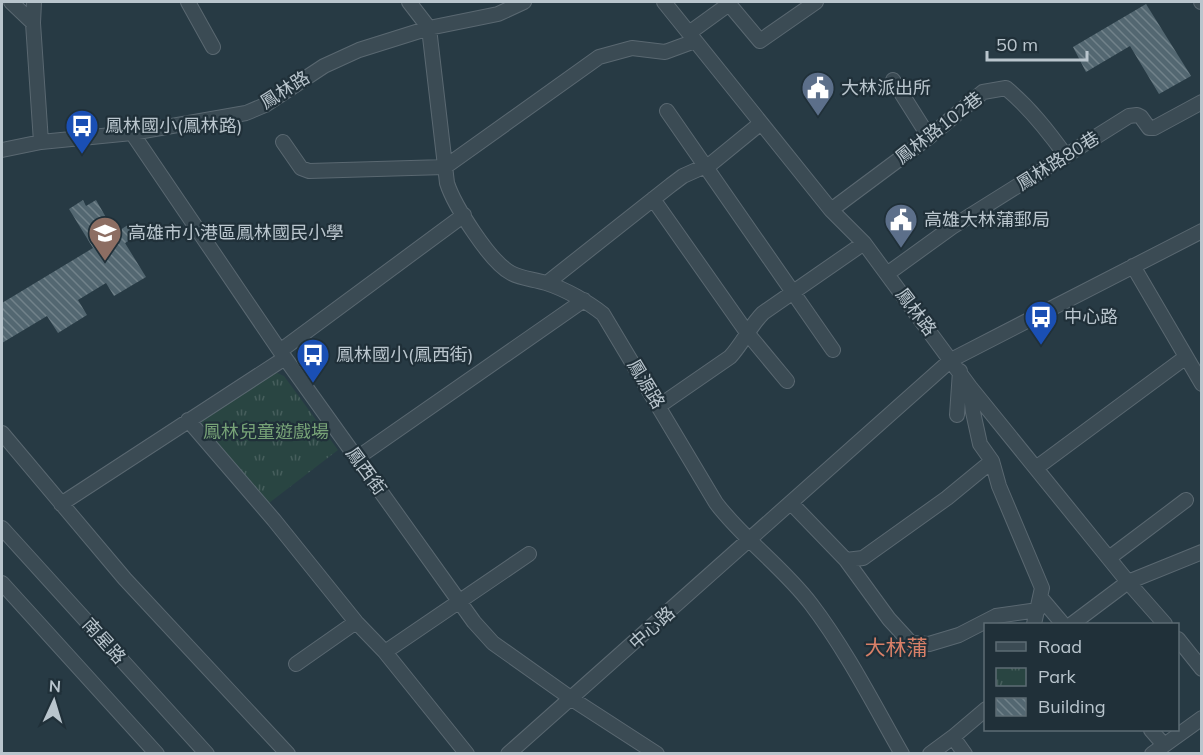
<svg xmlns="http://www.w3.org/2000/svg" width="1203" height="755" font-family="Mulish,'Noto Sans TC',sans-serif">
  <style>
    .park { fill: url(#park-tufts) }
    .building { fill: url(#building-back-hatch) }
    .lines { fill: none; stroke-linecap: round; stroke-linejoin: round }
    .minor-casing { stroke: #5a6871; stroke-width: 16 }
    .minor { stroke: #3b4b54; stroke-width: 14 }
    .labels { text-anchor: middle; stroke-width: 4.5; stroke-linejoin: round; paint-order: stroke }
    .poi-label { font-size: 18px; fill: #b9c5cd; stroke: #203039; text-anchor: start }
    .street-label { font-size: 18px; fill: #b9c5cd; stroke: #203039 }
    .park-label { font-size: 18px; fill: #77a377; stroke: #203039 }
    .quarter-label { font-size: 21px; fill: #d98068; stroke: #203039 }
  </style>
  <defs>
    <pattern id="park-tufts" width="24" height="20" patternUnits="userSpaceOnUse" patternTransform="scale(1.5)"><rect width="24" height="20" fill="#294542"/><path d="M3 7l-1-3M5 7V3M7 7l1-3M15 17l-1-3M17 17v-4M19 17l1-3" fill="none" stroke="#465e5c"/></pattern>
    <pattern id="building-back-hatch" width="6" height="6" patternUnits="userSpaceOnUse" patternTransform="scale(1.5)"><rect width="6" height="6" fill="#536771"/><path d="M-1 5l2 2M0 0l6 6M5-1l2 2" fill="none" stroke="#71828a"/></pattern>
  </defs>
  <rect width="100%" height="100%" fill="#273a44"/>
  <!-- park -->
  <path class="park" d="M275 372 284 376 338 450 269 503H263L201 426 203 416Z"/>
  <!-- building -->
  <path class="building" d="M1146 4 1191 76 1159 94 1130 46 1086 72 1073 47Z
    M83 200 86 206 96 200 115 233 128 225 135 237 125 243 146 277 114 296 106 283 78 300 87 315 58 333 47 316 2 343V303L93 248 69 209Z"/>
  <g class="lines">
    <!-- minor casing -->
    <g class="minor-casing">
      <path id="minor" d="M11 2 33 23 41 142
        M188 2 213 47
        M409 2 429 28 447 183C454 205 490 262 511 273 522 279 534 279 546 283 565 289 588 302 603 314L716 503C744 540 783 567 811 604 846 650 873 703 902 754
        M664 2 831 210 864 243 970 387 1128 582 1165 624
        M1201 2H1202
        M729 4 760 41 816 2
        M33 23 34 2
        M689 33 729 4 728 2
        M893 80 929 137
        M667 111 833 350
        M132 133 280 351 474 622 493 643 572 699 657 754
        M283 142 301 168 309 171 445 167 599 57 632 48 665 52 695 41
        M2 150 41 142 132 133 246 113 265 105 324 66 359 50 429 28 498 14 524 2
        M653 199 748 334 787 381
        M831 210 929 137 983 92 1006 88C1030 108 1048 131 1066 156
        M1133 266 1202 384
        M887 274 952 227 1129 116 1137 115 1141 117 1149 128H1154L1202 102
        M547 283 671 185 683 176 712 163 761 123
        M280 351 464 215
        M970 387 973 412 980 444 992 461 999 486 1042 588 1034 624
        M659 406 730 357C743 343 750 326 763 313L864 243
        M957 415 960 371
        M188 420 274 520 356 622 385 652 467 754
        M2 433 125 579 288 754
        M357 458 584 300
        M1036 468 1186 357
        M791 503 846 560 889 619 911 643 929 644 959 635 996 616 1038 610
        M61 504 285 358
        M2 528 207 754
        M1109 558 1186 500
        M846 560 863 558 947 498 992 461
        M2 583 157 754
        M1041 598 1063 624
        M1072 624 1128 582 1202 552
        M1178 639 1202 669
        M385 652 529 554
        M296 664 356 622
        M1151 730 1164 745
        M953 737 965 754
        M508 754 951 360 1202 231
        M930 754 953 737 986 709
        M1152 754 1202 718"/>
    </g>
    <!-- minor -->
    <use href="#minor" class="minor"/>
  </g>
  <!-- icons -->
  <defs>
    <g id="civic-pin" transform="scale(1.725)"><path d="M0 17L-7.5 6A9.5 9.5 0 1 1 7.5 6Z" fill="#5c6f8a" stroke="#203039"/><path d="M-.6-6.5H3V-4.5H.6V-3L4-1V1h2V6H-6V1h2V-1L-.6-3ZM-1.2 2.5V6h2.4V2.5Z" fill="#fff"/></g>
    <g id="bus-pin" transform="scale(1.725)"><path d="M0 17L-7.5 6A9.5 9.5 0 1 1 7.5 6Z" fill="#1a4fb4" stroke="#203039"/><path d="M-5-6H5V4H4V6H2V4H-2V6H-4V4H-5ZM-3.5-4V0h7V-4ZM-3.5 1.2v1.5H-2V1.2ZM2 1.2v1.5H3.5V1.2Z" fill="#fff"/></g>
    <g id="school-pin" transform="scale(1.725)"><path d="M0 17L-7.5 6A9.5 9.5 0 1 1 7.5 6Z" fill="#8d6e63" stroke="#203039"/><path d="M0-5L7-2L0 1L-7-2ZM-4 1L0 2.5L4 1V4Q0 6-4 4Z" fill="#fff"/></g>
  </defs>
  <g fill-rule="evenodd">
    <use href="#civic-pin" x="818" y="88"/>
    <use href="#bus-pin" x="82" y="126"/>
    <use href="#civic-pin" x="901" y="220"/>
    <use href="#school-pin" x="105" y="233"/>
    <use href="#bus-pin" x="1041" y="317"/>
    <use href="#bus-pin" x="313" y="355"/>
  </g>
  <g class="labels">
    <!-- poi labels -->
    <g class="poi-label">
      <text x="841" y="94">大林派出所</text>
      <text x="105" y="132">鳳林國小(鳳林路)</text>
      <text x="924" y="226">高雄大林蒲郵局</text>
      <text x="128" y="239">高雄市小港區鳳林國民小學</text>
      <text x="1064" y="323">中心路</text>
      <text x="336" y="361">鳳林國小(鳳西街)</text>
    </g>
    <!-- street labels -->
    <g class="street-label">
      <text transform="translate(285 90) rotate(-32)" y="6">鳳林路</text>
      <text transform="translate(939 128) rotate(-38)" y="6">鳳林路102巷</text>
      <text transform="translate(1058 161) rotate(-32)" y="6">鳳林路80巷</text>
      <text transform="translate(916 312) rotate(53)" y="6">鳳林路</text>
      <text transform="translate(646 384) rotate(59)" y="6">鳳源路</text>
      <text transform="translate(366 471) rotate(54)" y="6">鳳西街</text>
      <text transform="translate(652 628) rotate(-42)" y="6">中心路</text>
      <text transform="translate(104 641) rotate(48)" y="6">南星路</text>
    </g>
    <!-- park labels -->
    <g class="park-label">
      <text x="266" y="438">鳳林兒童遊戲場</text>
    </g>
    <!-- quarter labels -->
    <g class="quarter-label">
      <text x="896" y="655">大林蒲</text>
    </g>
  </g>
  <!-- border -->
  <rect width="1203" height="755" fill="none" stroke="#b9c5cd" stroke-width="6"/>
  <!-- legend -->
  <rect x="984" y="623" width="195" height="108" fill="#203039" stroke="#5d6c74" stroke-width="1.5"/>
  <rect x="996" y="642" width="30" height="9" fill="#3b4b54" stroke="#5d6c74" stroke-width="1.5"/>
  <text x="1038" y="653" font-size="18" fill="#b9c5cd">Road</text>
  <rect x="996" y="668" width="30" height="18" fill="url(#park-tufts)" stroke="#5d6c74" stroke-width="1.5"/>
  <text x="1038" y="683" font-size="18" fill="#b9c5cd">Park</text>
  <rect x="996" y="698" width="30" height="18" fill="url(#building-back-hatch)" stroke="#5d6c74" stroke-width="1.5"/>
  <text x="1038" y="713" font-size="18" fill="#b9c5cd">Building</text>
  <!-- north arrow -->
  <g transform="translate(54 701) rotate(4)" stroke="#203039" stroke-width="4.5" paint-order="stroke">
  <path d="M0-4.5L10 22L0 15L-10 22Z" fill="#b9c5cd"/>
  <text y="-9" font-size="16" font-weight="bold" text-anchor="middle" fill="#b9c5cd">N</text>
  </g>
  <!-- scale -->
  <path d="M987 51v9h100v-9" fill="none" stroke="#b9c5cd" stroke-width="3"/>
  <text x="996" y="51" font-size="18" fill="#b9c5cd" stroke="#203039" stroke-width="4.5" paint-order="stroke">50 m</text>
</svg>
